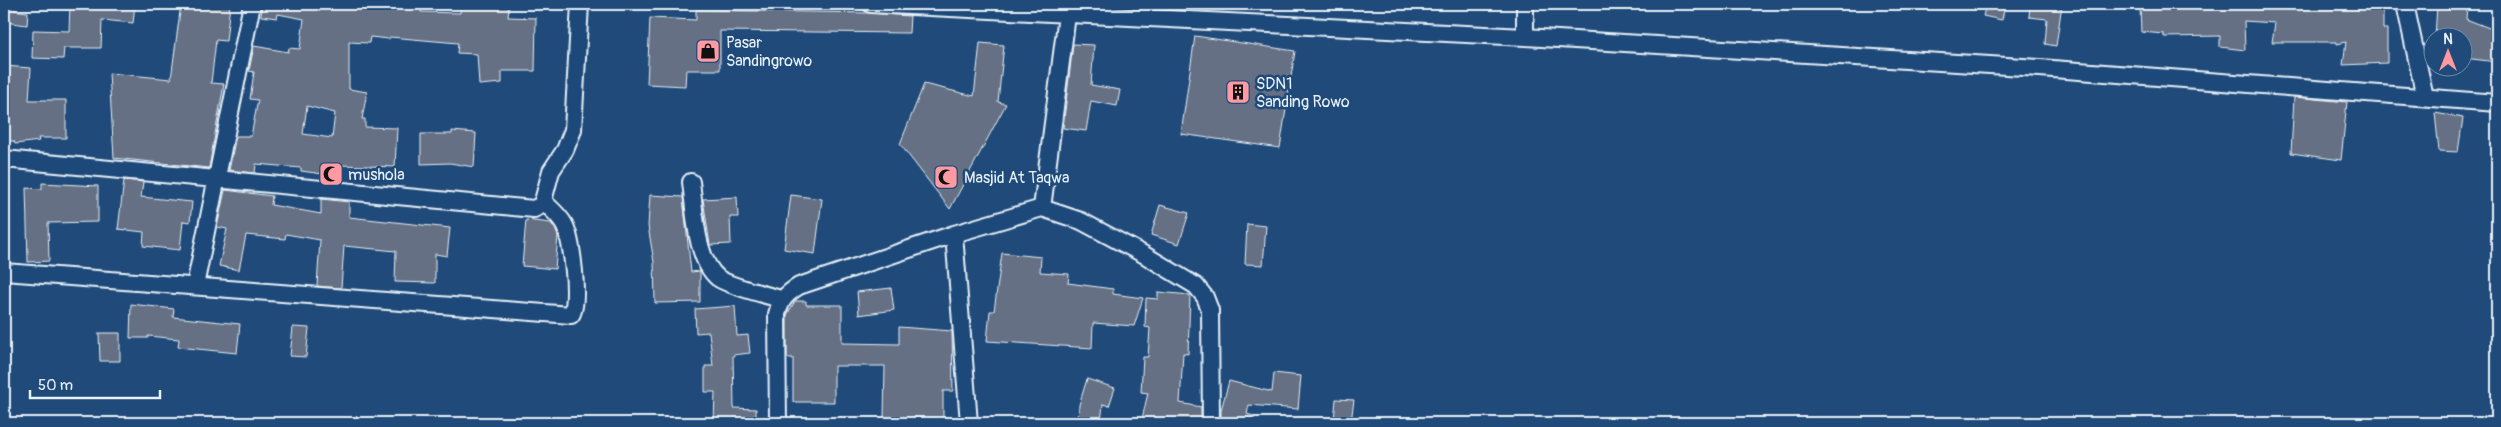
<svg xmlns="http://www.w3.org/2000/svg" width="2501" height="427" font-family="Pangolin,sans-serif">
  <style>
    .building { fill: #657084; stroke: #e8f1f8; fill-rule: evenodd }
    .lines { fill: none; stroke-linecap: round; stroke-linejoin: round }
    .street-casing { stroke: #e8f1f8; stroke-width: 20 }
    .street { stroke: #1f4a7a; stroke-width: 16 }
    .labels { text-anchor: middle; stroke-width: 5; stroke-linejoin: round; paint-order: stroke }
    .poi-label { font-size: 16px; fill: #e8f1f8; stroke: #1f4a7a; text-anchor: start }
  </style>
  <rect width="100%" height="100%" fill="#1f4a7a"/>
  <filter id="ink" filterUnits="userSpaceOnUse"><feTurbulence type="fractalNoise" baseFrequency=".02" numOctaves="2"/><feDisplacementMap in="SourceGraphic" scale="10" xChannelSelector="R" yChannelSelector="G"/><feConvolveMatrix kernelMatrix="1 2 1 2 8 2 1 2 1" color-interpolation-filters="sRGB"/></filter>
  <g filter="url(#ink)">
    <!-- building -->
    <path class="building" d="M70 4H135L133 23 102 20 101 48H64L63 59 32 58 33 30 69 31Z
      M181 4H230L226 41 216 40 211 83 224 84 209 168 114 158 109 73 171 79Z
      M262 4H370L421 9V12L460 13 461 4 485 6V4H509L508 17 536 18 535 71H502V83L479 85 477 54 457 53 458 43 390 37 389 39 370 37 369 43 349 42V89L367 92 362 119H365V127L397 128 395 167 341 165 336 180 322 179 323 174 301 171V168L256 164 255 173 229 170 236 136H251L258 100 250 99 254 72 249 71 254 46 288 52 289 48 300 49 304 19 278 14 277 18 261 16ZM307 106 335 113 332 138 303 134Z
      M1986 4H2005L2002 20 1983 16Z
      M2030 4H2062L2056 46 2045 44 2047 19 2029 17Z
      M2164 4H2379V6H2383V29H2387V63L2343 65 2346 42 2337 44V42H2272L2275 23 2244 21 2245 50 2220 47V36L2164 37V34L2141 32 2140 7Z
      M2437 4H2467L2466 19 2497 31V62L2464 58V38H2435Z
      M4 9 28 12 27 25 4 22Z
      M696 10 868 13 910 16 909 33 720 31V70H686L685 86 647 84 650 18 696 20Z
      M1195 36 1295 51 1280 148 1181 134Z
      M980 43 1004 45 998 102 1006 104 950 209 900 144 924 84 974 96Z
      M1073 44 1094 45 1091 85 1120 90 1117 106 1091 101 1086 131 1063 128Z
      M4 66 31 68 29 100H66V138H38L39 141 15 144 14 141H4Z
      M2294 97 2347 102 2341 160 2291 153Z
      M2435 113 2463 118 2458 152 2439 151Z
      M452 131 476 133 474 167 450 163 421 164V134H452Z
      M124 180 143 182 141 197 192 202 190 222 183 221 180 250 143 246 144 232 118 229Z
      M42 183 98 186V222L48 223 49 261 28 262 26 188 42 189Z
      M225 190 272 196 271 205 321 214V199L349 202V217L450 228 447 256 435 254V283L395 282 396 251 344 246 341 288 317 286 320 240 286 234 285 239 246 235 239 270 219 266 227 229 217 227Z
      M650 195 683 197 691 272 700 271V302L655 303 654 262 648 226Z
      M791 195 822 199 815 254 784 249Z
      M737 197 738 217H730L731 244 710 245 703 199Z
      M1160 205 1189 213 1179 244 1151 235Z
      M526 220 551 223 555 229 558 236 555 269 522 266Z
      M1247 224 1266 226 1263 265 1245 264Z
      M1002 253 1041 257 1040 272 1069 274 1068 283 1113 289V294L1143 298 1134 326 1093 323 1092 348 987 341 990 311H994Z
      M891 288 894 310 859 315 857 292Z
      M1158 292 1190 295 1188 354 1183 353 1180 403 1201 407V423H1141L1148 393 1141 392 1143 357H1148L1150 328 1145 327 1146 298 1158 299Z
      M795 301H806V305H842V343L899 344V327L952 331 953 391H943V418H884L885 366H834V402H793V358H787V315Z
      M131 304 174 309 173 317 240 324 237 353 178 347 179 339 148 336V338H130Z
      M735 306 737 336 748 335 750 353 733 355 734 408 756 409V423L714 422 715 392H705V366H713L709 332 696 333 695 309Z
      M293 327 309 328 306 357 290 356Z
      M99 333H120V361H100Z
      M1274 373 1301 376 1298 409 1249 405 1247 414 1254 416V423H1221V410L1229 381 1272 392Z
      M1087 379 1115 388 1109 406 1103 404 1101 423 1078 421 1079 405Z
      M1336 399 1354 400 1351 422 1334 420Z"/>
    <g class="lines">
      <!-- street casing -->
      <g class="street-casing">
        <path id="street" d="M871 4 1525 37 2040 68 2497 103
          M1525 4V37
          M2405 4 2425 97
          M4 159 534 209 540 206 543 201 551 171 565 150 573 130 580 4
          M691 182C695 210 695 259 718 278 729 286 766 295 781 299
          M1042 208 1067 15
          M954 234 969 423
          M4 272 571 315C580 303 572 238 564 224 559 215 550 208 543 201
          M195 286 252 4
          M778 423 777 314C781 299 786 294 799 286L954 234 1042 208 1081 221 1143 254 1196 286 1205 297 1210 310 1211 423"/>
      </g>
      <!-- street -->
      <use href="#street" class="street"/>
    </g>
  </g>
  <!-- icons -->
  <defs>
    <g id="shop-square" transform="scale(1.25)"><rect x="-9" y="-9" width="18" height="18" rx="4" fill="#ff9aa2" stroke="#1f4a7a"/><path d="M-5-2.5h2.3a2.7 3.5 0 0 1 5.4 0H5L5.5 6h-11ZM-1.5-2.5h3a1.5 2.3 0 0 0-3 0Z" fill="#111"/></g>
    <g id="building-square" transform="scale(1.25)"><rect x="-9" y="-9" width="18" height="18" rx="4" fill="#ff9aa2" stroke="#1f4a7a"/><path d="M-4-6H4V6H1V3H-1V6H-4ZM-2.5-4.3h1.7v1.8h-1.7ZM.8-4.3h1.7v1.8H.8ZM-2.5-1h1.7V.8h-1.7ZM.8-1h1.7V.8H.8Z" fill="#111"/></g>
    <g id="mosque-square" transform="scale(1.25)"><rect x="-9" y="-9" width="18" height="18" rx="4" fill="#ff9aa2" stroke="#1f4a7a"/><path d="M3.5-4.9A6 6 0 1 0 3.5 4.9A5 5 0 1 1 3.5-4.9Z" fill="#111"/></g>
  </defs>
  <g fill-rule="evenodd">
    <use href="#shop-square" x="708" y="51"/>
    <use href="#building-square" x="1238" y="92"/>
    <use href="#mosque-square" x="331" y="174"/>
    <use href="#mosque-square" x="946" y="177"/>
  </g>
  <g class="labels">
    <!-- poi labels -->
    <g class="poi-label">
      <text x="726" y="48">Pasar<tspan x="726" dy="18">Sandingrowo</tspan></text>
      <text x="1256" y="89">SDN1<tspan x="1256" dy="18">Sanding Rowo</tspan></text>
      <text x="348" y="180">mushola</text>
      <text x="964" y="183">Masjid At Taqwa</text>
    </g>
  </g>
  <!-- margin -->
  <rect width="2501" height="427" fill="none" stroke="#1f4a7a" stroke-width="20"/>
  <rect x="10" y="10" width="2481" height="407" fill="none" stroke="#e8f1f8" stroke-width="2" filter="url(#ink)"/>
  <!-- north arrow -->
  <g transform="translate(2448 52)"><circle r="24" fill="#1f4a7a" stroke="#6f8dac"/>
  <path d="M0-4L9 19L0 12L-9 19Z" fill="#ff9aa2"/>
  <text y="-8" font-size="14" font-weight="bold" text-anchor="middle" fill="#e8f1f8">N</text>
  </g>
  <!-- scale -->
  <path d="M30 390v8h130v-8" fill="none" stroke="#e8f1f8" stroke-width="2.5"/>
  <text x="38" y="390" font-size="15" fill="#e8f1f8" stroke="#1f4a7a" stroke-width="4" paint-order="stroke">50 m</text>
</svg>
